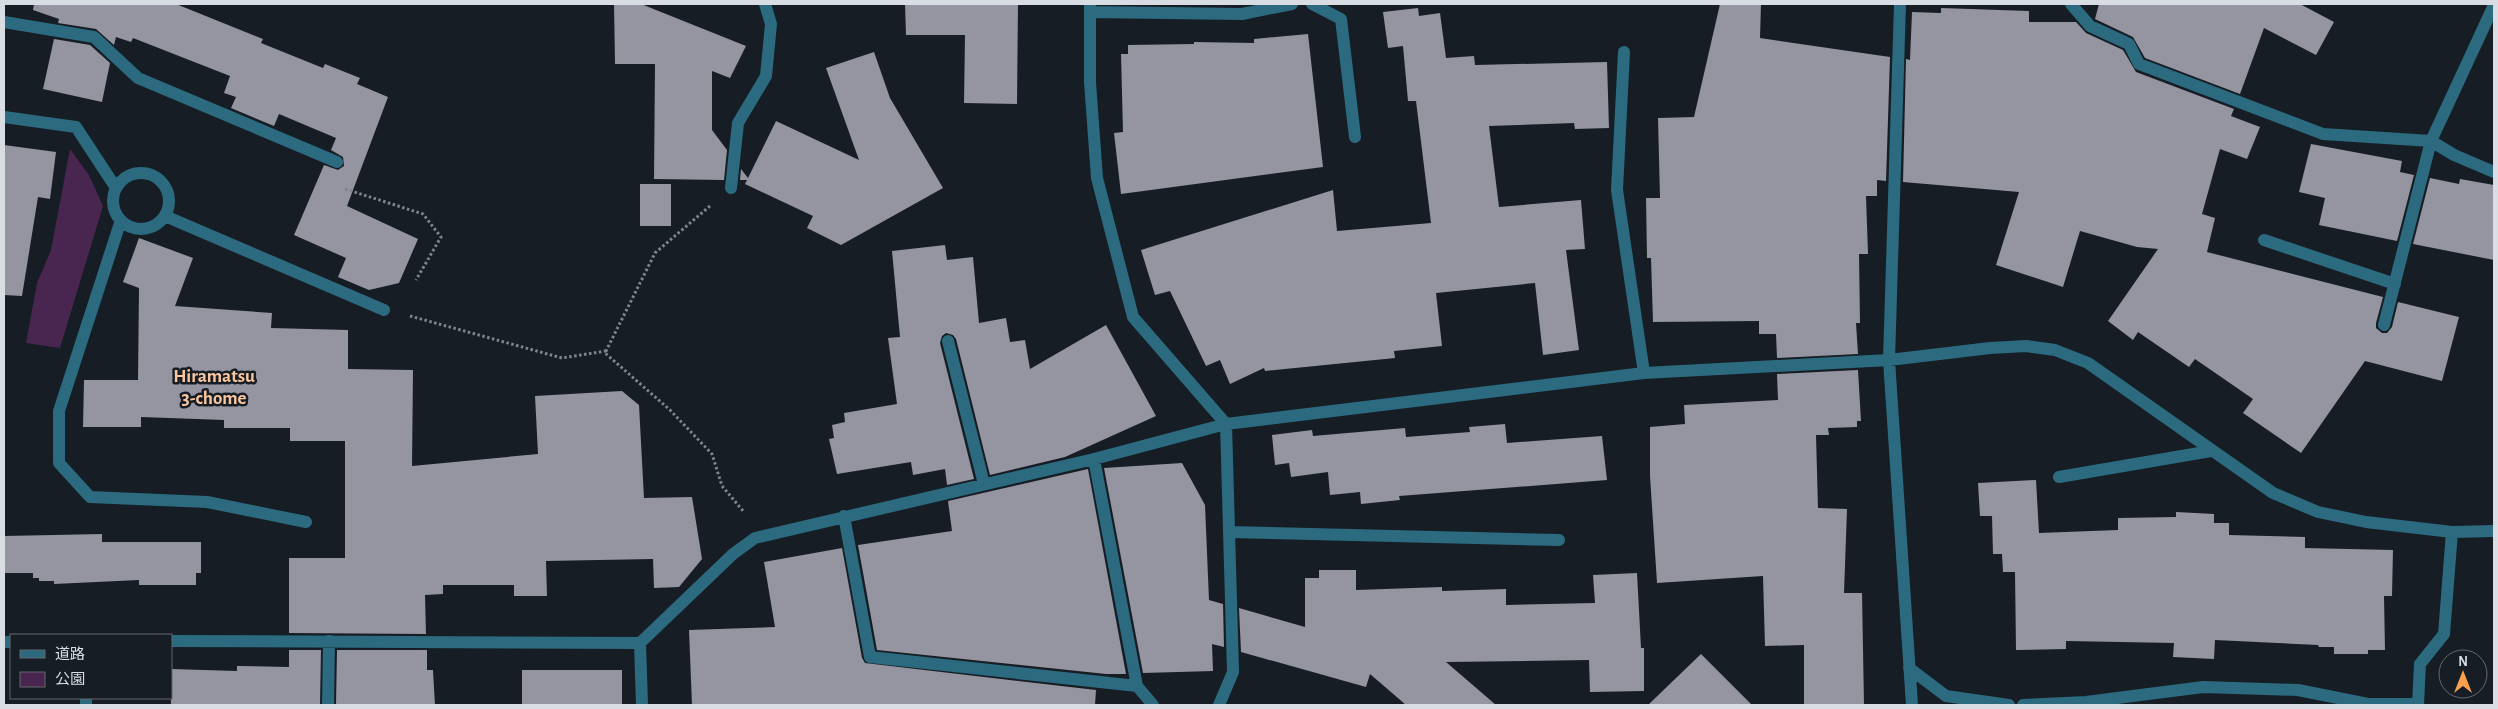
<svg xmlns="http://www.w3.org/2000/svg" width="2498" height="709" font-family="'Alegreya Sans','Noto Sans JP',sans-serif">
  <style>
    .green { fill: #49264f }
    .building { fill: #9594a1 }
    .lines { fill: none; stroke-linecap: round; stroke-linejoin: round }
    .path { stroke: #7f858c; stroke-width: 3; stroke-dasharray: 2.5 2.5; stroke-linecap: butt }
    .minor { stroke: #2b6a7f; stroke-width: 12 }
    .labels { text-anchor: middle; stroke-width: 5; stroke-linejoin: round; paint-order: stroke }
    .neighbourhood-label { font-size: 19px; font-weight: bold; fill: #fac69d; stroke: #161d25 }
  </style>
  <rect width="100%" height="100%" fill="#161d25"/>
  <!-- green -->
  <path class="green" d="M70 149 89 175 103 206 60 348 26 343 37 283 51 250Z"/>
  <!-- building -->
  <path class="building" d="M34 4H176L263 39 261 43 323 68 325 64 360 78 357 84 388 97 347 206 418 239 399 283 369 290 338 277 346 258 294 235 324 165 338 170 344 166 343 157 331 150 336 138 279 114 274 126 231 108 236 97 224 93 230 76 133 38 131 42 116 37 114 45 96 29 58 23 59 19 33 10Z
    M614 4H641L746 46 730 78 712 71V130L727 150 724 180 654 179 655 64H615Z
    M905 4H1018L1017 104 964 103 965 35H906Z
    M1720 4H1761L1760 38 1890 57 1886 181 1877 180V196H1866L1868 254H1859L1860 323H1856L1858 354 1777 358 1776 334H1759V321L1653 322 1651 258H1647L1646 198H1660L1658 118 1694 117Z
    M2099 4H2300L2334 22 2316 55 2264 28 2240 94 2145 58 2133 37 2095 19Z
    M1418 8 1419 16 1440 13 1446 58 1474 56 1475 65 1607 62 1609 128 1575 129 1574 123 1489 126 1499 207 1581 200 1585 249 1566 250 1579 350 1543 355 1535 283 1436 293 1442 346 1394 351 1395 358 1265 371 1264 368 1230 384 1220 360 1206 366 1170 291 1155 295 1141 250 1333 190 1337 231 1431 223 1416 101H1408L1403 46 1388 48 1383 12Z
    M1941 8 2029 11V22H2076L2086 33 2123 50 2136 72 2234 109 2231 116 2260 127 2247 159 2220 149 2202 214 2215 218 2207 252 2383 297 2376 323V328L2382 333H2387L2392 327 2398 302 2459 317 2442 381 2365 361 2301 453 2243 413 2253 399 2195 359 2189 367 2138 332 2133 340 2108 321 2158 249 2137 247 2080 231 2063 287 1996 265 2019 192 1903 182 1906 59 1910 60 1912 12 1941 13Z
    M1308 34 1323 167 1121 194 1114 133 1123 132 1121 54H1128V45L1194 44V42L1254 43V39Z
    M54 39 90 45 110 63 102 102 43 89Z
    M874 52 890 98 943 188 841 245 807 228 813 216 745 184 747 180H740L741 169 748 178 776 121 859 160 826 68Z
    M2311 144 2402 161 2400 172 2414 175 2397 241 2319 225 2325 198 2299 192Z
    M4 145 56 152 50 199 38 197 22 296 4 295Z
    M2430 178 2459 184 2460 179 2494 185V260L2413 244Z
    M640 184H671V226H640Z
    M139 238 193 258 175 306 272 313 271 328 348 330V369L413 370 412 466 538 454 535 396 622 391 639 405 644 498 692 497 702 559 679 587 654 588 653 559 546 561 547 596H514V585H443V594L425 595 426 634 289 633V558H345V441H290V428H224V420L141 417V427H83L84 380H138L139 288 123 282Z
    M945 245 947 260 973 257 979 323 1006 318 1010 342 1025 340 1030 369 1106 325 1156 416 1065 457 990 475 956 339 953 335 946 333 942 336 940 343 974 479 947 485 945 469 913 475 911 462 837 474 829 439 834 438 832 425 845 422 844 413 897 404 888 338 900 337 892 251Z
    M1858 370 1861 421H1857V427L1828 428 1829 435H1816L1818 508 1847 509 1844 593H1862L1864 705H1804V645L1765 646 1763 576 1657 583 1650 476V427L1685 424 1684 405 1778 400 1777 374Z
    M1505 424 1507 443 1602 436 1607 480 1399 496 1400 500 1361 504 1360 492 1330 495 1328 472 1291 477 1289 463 1275 465 1272 435 1312 430 1313 436 1405 428 1406 437 1470 432 1469 427Z
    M1182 463 1205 505 1209 600 1223 604 1224 647 1212 644 1213 671 1143 673 1104 468Z
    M1088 469 1126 674H1106L877 650 858 545 952 531 948 501Z
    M2036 480 2039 533 2118 530V518L2176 517V512L2214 514V523H2229V535L2305 537V548L2393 550 2392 596H2384L2385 650H2368V654H2334V647H2319L2318 645 2215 640 2214 659 2173 657 2174 643 2066 641V649L2016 650 2015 572H2003L2002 554H1993L1992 516H1980L1978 483Z
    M102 534V542H201V573H196V585H139V580L54 584V581H39V578H33V573H4V536Z
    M842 548 862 658 865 663 1096 690 1095 705H692L689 630 775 627 764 562Z
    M1319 570H1356V590L1442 587V591L1506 589V605L1595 603 1593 575 1637 573 1641 648H1644V691L1590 692 1589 660 1446 662 1496 705H1406L1370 674 1366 687 1241 652 1239 608 1305 627V578H1319Z
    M289 650H321L320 705H171V669L237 671V666L289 667Z
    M337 650H427V670H433L435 705H336Z
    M1701 654 1752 705H1648Z
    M522 670H622V705H522Z"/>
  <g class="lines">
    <!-- path -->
    <path class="path" d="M345 189 423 214 441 237 416 280
      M710 206 655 253 605 353 670 410 712 454 722 486 744 512
      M410 316 562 358 606 351"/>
    <!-- minor -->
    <path class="minor" d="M1090 4V82L1097 178 1133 317 1226 424 1233 672 1219 705
      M1312 4 1341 19 1355 137
      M1900 4 1889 360 1912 705
      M2071 4 2090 26 2129 44 2139 64 2323 134 2431 141 2494 5
      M1090 12 1242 14 1292 4
      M4 22 94 37 138 78 337 162
      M1624 52 1617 190 1644 373
      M4 117 76 127 116 188
      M113 201a28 28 0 1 1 56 0a28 28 0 1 1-56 0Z
      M731 188 738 123 766 76 771 24 765 4
      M165 216 384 310
      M121 220 59 411V463L90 497 207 502 306 522
      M2264 240 2395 284
      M2384 325 2431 141 2454 155 2494 172
      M948 341 984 484
      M1094 459 1137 686 1153 705
      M2059 477 2211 451
      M844 516 870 657 1137 686
      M1229 532 1559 540
      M171 641 640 643
      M4 642H11
      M1909 668 1946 696 2009 705
      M86 705V698
      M328 705 329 641
      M642 705 640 643 733 554 755 538 1094 459 1226 424 1644 373 1889 360 1990 348 2026 346 2055 350 2088 363 2273 493 2318 512 2366 522 2452 532 2494 531
      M2023 705 2086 702 2203 687 2298 690 2368 704H2418
      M2418 705 2420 664 2444 634 2452 532"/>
  </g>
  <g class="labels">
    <!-- neighbourhood labels -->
    <g class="neighbourhood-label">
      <text x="214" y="382">Hiramatsu<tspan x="214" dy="22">3-chome</tspan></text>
    </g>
  </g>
  <!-- border -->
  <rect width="2498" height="709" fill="none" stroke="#d8dce3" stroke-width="10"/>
  <!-- legend -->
  <rect x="10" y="634" width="162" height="65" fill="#161d25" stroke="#646971"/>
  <rect x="20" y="650" width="25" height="8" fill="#2b6a7f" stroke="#646971"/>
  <text x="55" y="659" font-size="15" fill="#d8dce3">道路</text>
  <rect x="20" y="672" width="25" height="15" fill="#49264f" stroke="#646971"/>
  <text x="55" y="684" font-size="15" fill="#d8dce3">公園</text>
  <!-- north arrow -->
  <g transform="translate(2463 674)"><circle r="24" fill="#161d25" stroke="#646971"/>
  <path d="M0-4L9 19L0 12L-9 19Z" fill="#fa9f4e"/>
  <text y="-8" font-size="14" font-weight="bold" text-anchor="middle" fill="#d8dce3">N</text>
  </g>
</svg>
